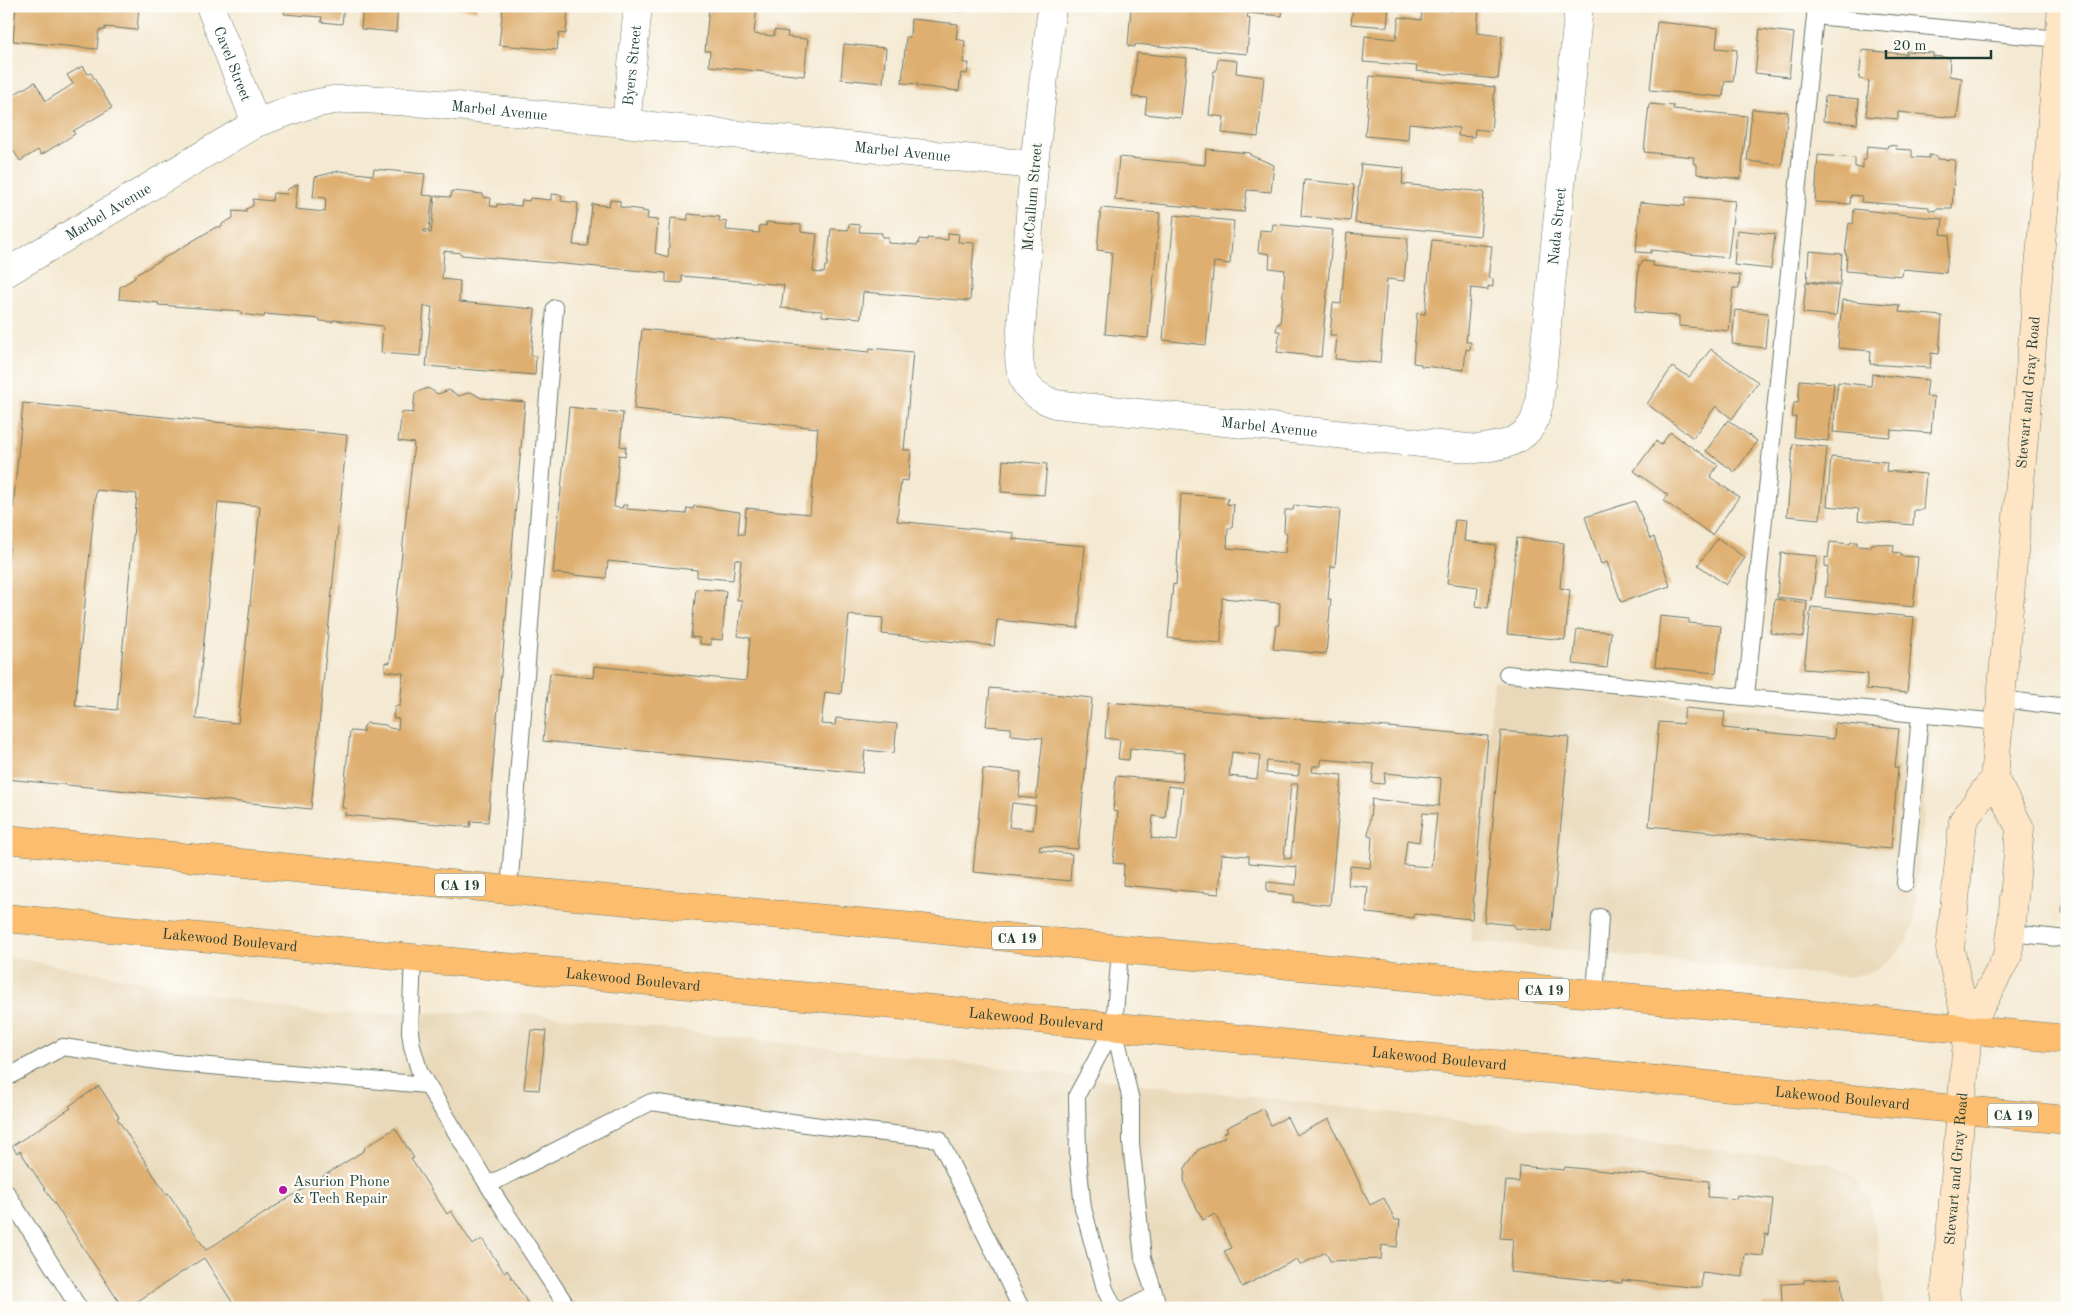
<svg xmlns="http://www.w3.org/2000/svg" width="2073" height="1314" font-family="'Old Standard TT',serif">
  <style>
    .built { fill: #e9d9ba }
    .building { fill: #deaf70; fill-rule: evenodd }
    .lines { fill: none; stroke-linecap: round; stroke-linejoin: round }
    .service-casing { stroke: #6a796b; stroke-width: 18 }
    .minor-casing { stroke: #6a796b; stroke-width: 29 }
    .secondary-casing { stroke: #6a796b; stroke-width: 29 }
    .primary-casing { stroke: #6a796b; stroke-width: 29 }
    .service { stroke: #fff; stroke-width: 16 }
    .minor { stroke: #fff; stroke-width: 28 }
    .secondary { stroke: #fee5c5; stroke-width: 28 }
    .primary { stroke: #fcbd6e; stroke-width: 28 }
    .poi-dot { fill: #b5179e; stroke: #fdfcf7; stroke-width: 2 }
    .labels { text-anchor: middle; stroke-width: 4.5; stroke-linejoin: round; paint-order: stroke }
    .shield { fill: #fdfcf7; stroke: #62766e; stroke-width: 1 }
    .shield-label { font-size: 14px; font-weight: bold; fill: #1f3d34 }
    .street-label { font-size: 15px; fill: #1f3d34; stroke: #fdfcf7 }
    .poi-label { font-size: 15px; fill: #1f3d34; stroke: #fdfcf7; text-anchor: start }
  </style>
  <rect width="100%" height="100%" fill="#fdfcf7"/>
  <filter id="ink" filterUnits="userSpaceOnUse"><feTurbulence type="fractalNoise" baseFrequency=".02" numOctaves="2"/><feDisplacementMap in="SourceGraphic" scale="10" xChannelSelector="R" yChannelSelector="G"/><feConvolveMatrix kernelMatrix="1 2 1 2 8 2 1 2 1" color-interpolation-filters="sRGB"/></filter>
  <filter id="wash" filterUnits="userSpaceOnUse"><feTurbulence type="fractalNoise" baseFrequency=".0096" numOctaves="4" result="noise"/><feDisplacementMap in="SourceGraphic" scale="20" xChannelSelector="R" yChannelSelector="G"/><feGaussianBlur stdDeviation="1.12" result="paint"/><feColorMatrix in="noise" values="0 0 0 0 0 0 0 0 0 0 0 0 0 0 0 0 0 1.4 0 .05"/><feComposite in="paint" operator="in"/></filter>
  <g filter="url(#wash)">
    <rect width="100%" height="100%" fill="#f4e9d2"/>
    <!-- built -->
    <path class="built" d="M1494 681 1931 730 1914 921 1907 942 1891 959 1871 972 1848 977 1470 941Z
      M6 956 316 1014 518 1012 1830 1163 1853 1176 1869 1198 1878 1243 1884 1308H6Z"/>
    <g id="blocks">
      <!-- building -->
      <path class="building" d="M16 6H139L137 30 105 27V30H99L97 49 13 41Z
        M285 6H344L342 24 321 22 322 17 284 14Z
        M363 6H398L396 32 361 29Z
        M447 6H478L477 11Z
        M503 6H568L566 34 559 33 557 50 499 45Z
        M709 6H757L754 34 774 36V30L788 32 787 37 808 39 804 76 709 66 710 51H705Z
        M924 6H962L961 12Z
        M1131 6H1283L1282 16 1248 13 1247 17 1250 18 1247 54 1135 44V47L1128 46Z
        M1353 6H1389L1387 27 1351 24Z
        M1454 6H1479L1477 33 1502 36 1498 79 1416 71 1417 66 1363 62 1365 36 1396 39 1399 17 1421 20 1422 9 1453 11Z
        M911 19 958 24 956 39 965 41 963 63H969L967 74 961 73 959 91 917 86 918 84 902 83 906 37H910Z
        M1657 22 1718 28 1716 48 1737 50 1733 82 1725 81 1723 97 1650 90Z
        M1760 29 1794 33 1789 77 1755 73Z
        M844 44 886 48 883 83 841 79Z
        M1862 50 1906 54V51L1933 53V56L1950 58 1949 76 1962 78 1957 118 1898 112V119L1866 116 1869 81 1859 79Z
        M1137 53 1187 58 1181 118 1145 114 1147 98 1132 97Z
        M1218 59 1237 61 1236 73 1264 77 1258 137 1222 133 1224 117 1209 115 1214 71H1216Z
        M83 66 88 74 91 73 112 108 73 131 75 134 41 155 38 150 20 161 6 139V99L35 82 46 101 73 84 67 75Z
        M1370 76 1495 87 1491 131 1475 129 1474 137 1458 136 1459 128 1409 123 1408 140 1365 136Z
        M1825 96 1859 99 1857 124 1823 121Z
        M1649 104 1674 106 1673 109 1747 116 1741 179 1697 174V164L1693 163 1694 157 1644 152Z
        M1752 109 1788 112 1782 165 1747 161Z
        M1888 145 1897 146 1896 149 1912 150V157L1929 158V155L1937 156V159L1955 160 1952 209H1936V211L1929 210V207L1861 202 1862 196 1851 195 1850 204 1815 202 1818 155 1855 158V167L1863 168V160H1866L1867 146 1887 148Z
        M1206 149 1250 153V155L1274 165 1271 192 1247 190 1244 212 1115 200 1119 157 1205 165Z
        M1361 164 1404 168 1402 184 1484 192 1480 236 1355 223Z
        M374 169 425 174 422 195 433 196 429 230H424V232L431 233 435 196 451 197 452 191 483 194V197L491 198 490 206 497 207V204L521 206 522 200 529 201 530 198 551 200V194L562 195 561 201 578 203 573 245 588 246 592 204 609 206 610 200 620 201V207L643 210 642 211 648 212 647 219 658 220 655 253 668 257 671 218 688 220V214L720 217 719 221 727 222 726 230 759 233 760 225 766 226V222L801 225V232L817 234 813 272 824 273 825 266H827L831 229 848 230 849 224 860 225 859 232 882 233V237H888V243L918 245 919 239 927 240V238L948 240V233L959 234 958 242 974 243 970 301 863 292 861 318 847 317 848 318 822 316V311L781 308 784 285 682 276V283L666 282V273L461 255V253L444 251 442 279 460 281 459 302 535 309 531 356H536L535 375 426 366 432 307 424 306 420 356 381 353 383 326 333 320V322L320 321V319L265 314 264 317 241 314V311L158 305 159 303 119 299 120 287 135 278 134 276 216 227H222V224L233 218V211L246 212V209L253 206V199L272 201 273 193 287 194 288 189 298 184 295 209 325 212 326 198 313 197 315 177 339 171 373 175Z
        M1304 180 1354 185 1350 221 1301 216Z
        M1686 197 1735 201 1728 258 1651 250V253L1636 252 1640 202 1685 206Z
        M1101 208 1160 213 1148 338 1105 334 1112 252 1097 250Z
        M1854 209 1943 219 1941 234 1950 235 1946 273 1903 269 1902 276 1846 271 1847 254H1845L1849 223 1853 224Z
        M1174 215 1234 221 1230 264 1214 262 1206 345 1163 340Z
        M1273 224 1333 230 1321 357 1277 352 1280 331H1276L1277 324H1280L1285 270 1269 268 1270 254 1258 252 1260 230 1272 231Z
        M1737 230 1775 234 1771 269 1734 265Z
        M1347 233 1408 238 1404 281 1387 279 1380 363 1335 359 1337 335H1330L1333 303 1341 304Z
        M1432 240 1492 246 1488 278 1493 279V287L1488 286V290L1471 288 1466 342H1471L1470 350 1466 349 1464 370 1421 366V364L1413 363 1417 313 1425 314Z
        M1809 251 1842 254 1840 284 1807 281Z
        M1642 261 1653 262V266L1740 275 1739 288H1733L1729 331 1679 326V316L1635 312 1639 264 1641 265Z
        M1806 282 1840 286 1836 316 1803 313Z
        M1842 300 1900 305 1899 312 1942 316 1939 354 1931 353 1930 368 1870 364 1871 351 1838 348Z
        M1735 310 1768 313 1765 348 1732 344Z
        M642 329 869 352 870 348 913 352 904 450H911L908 481 901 480 897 521 1014 533 1013 539 1085 546 1078 628 997 620 994 646 882 634 883 618 849 615 841 694 825 692 821 724 835 725 836 718 897 724 894 753 865 750 863 773 543 741 550 673 593 678 594 666 746 681 750 638 738 636 742 600H737L741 560 735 559 733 580 697 577V570L608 561 606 578 553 573 569 407 623 413 620 446 626 447 625 456 619 455 614 507 622 508 623 505H627V509L686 514 687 508 693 509 694 506 740 512 738 534H744L746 508 810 514 818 428 634 409Z
        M1711 349 1758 382 1732 419 1716 406 1693 438 1647 404 1672 367 1689 377Z
        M1872 374 1928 380 1926 396 1934 397 1931 433 1891 430 1890 437 1833 432 1838 382 1871 386Z
        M1800 380 1834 383 1828 441 1794 437 1796 417H1792L1794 403H1798Z
        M428 388 438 394 449 390 459 396 471 392 481 398 525 402 488 822 471 821 470 827 345 815 346 808H342L350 731 363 732 364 726 367 723 386 725 389 728 398 729 399 719 393 718 395 706H400L403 673 385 671V662L390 663 414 443 398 441 402 412 413 413 415 393Z
        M23 403 347 435 311 809 6 779V584ZM96 490 137 494 117 710 75 706ZM218 502 260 506 238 723 196 719Z
        M1728 420 1757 441 1735 472 1706 451Z
        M1670 432 1718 465 1710 477 1739 497 1712 535 1664 501 1668 495 1634 471 1656 441 1661 445Z
        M1793 444 1827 447 1820 519 1787 516Z
        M1831 457 1887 462 1886 471 1926 474 1923 510H1914L1913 525 1858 520 1859 509 1827 506Z
        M1003 460 1047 464 1044 495 1001 492Z
        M1181 494 1228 498 1227 504 1234 505 1232 528H1228L1227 548 1285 553 1287 533 1284 532 1285 510H1293L1294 505 1340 509 1335 567 1331 566 1328 599H1331L1326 654 1273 649 1276 625H1279L1280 603 1222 598 1221 643 1168 638 1173 584 1176 585Z
        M1635 501 1650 539 1654 537 1670 586 1621 602 1607 562 1601 564 1585 517Z
        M1455 520 1466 521 1464 541 1496 545 1488 608 1476 606 1478 587 1447 583Z
        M1517 538 1564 543 1560 588 1570 590 1565 640 1507 634Z
        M1718 538 1745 558 1726 585 1698 565Z
        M1830 542 1850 544 1851 542H1857V546L1871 547 1872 543 1894 545 1893 552 1901 553V556L1918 557 1913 607 1825 597 1828 567 1825 566V557L1828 558Z
        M1781 553 1817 556 1812 601 1777 597Z
        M696 589 726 591 722 640 711 639V645L700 644V638L691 637Z
        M1775 599 1807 603 1803 637 1770 633Z
        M1811 607 1914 617 1907 693 1866 689 1868 674 1804 669Z
        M1660 616 1689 619V623L1721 626 1716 673 1655 667Z
        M1577 629 1611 632 1607 668 1573 664Z
        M990 688 1092 698 1078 849 1040 846 1039 850 1072 854 1070 881 973 872 983 769 1021 772 1019 797 1036 799 1043 738 1011 735V728L986 726ZM1012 803 1036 806 1033 830 1009 827Z
        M1108 702 1488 736 1472 919 1414 914V918L1366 913 1368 887 1348 885 1350 866 1370 868 1372 837 1368 836 1372 799 1439 806 1441 778 1385 773 1384 784 1372 783 1374 764 1321 759V766H1313L1312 772 1342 775 1330 905 1293 902 1294 895 1267 892V882L1296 885 1297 867 1249 863V856L1222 854 1219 894 1123 885 1124 864 1113 863 1118 812 1113 811 1116 776 1182 782 1185 753 1130 748 1129 760 1118 759 1120 740 1105 738ZM1232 752 1260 755 1257 779 1229 776ZM1267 761 1300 765 1298 776 1266 773ZM1291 784H1298L1291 859 1284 858ZM1168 786 1183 788 1177 841 1151 838 1153 816 1165 818ZM1423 813 1437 814 1431 867 1404 865 1407 840 1419 842Z
        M1685 708 1725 712 1723 728 1834 739 1835 723 1899 729 1895 767H1898L1891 849 1649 826 1659 722 1683 724Z
        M1501 731 1569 737 1551 931 1514 928V925L1484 922Z
        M2065 879H2067V913H2062Z
        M531 1030 546 1031 539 1090 524 1089Z
        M99 1086 119 1117 117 1118 166 1194 168 1193 206 1250 365 1150 364 1148 395 1128 414 1158 411 1159 447 1214 451 1211 473 1245 482 1239 504 1272 507 1270 531 1308H236L204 1258 127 1308H123L20 1151 17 1153 12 1146 71 1108 69 1106Z
        M1263 1109 1271 1125 1287 1117 1296 1135 1329 1119 1370 1205 1384 1198 1395 1220H1400L1397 1247 1382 1245 1381 1259 1330 1261 1326 1252 1300 1265 1297 1259 1242 1287 1224 1251 1232 1248 1215 1214 1203 1220 1185 1185 1184 1178 1185 1168 1198 1150 1225 1137 1224 1133 1228 1131 1226 1128Z
        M1520 1166 1564 1170 1565 1167 1709 1181 1708 1197 1736 1199 1737 1195 1773 1199 1769 1235 1765 1234 1763 1256 1745 1254 1743 1277 1702 1272 1701 1288 1622 1280V1283L1510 1272 1513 1239 1500 1238 1506 1181 1519 1182Z
        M1841 1278 1843 1308H1762V1305L1782 1303 1781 1284 1804 1283V1280Z"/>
    </g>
  </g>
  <g filter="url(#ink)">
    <use href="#blocks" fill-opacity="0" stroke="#6a796b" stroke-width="1"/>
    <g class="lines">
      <!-- service casing -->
      <g class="service-casing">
        <path id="service" d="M1815 16 2059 39
          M1507 674 1999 722
          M1746 696 1816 6
          M2000 699 2067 707
          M1905 883 1920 714
          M509 890 555 308
          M2011 933 2067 939
          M1120 949 1114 1027 1131 1101V1143L1143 1258 1159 1308
          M413 958 410 1032 412 1046 420 1073 488 1185 568 1308
          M1595 995 1600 917
          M1114 1027 1077 1095 1078 1160 1083 1208 1105 1289 1114 1308
          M6 1078 63 1047 164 1062 427 1085
          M488 1185 651 1102 820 1126 939 1139 1021 1308
          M6 1192 79 1308
          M1129 1308 1155 1295"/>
      </g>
      <!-- minor casing -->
      <g class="minor-casing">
        <g id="minor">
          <path id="s1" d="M210 6 256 123"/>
          <path id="s2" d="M1052 6 1034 165 1019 355C1020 383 1029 394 1055 404L1477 449C1498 446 1521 444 1533 423 1536 418 1537 410 1539 404L1579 6"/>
          <path id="s3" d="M626 124 638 6"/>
          <path id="s4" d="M6 273 256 123 304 106 333 100 364 99 427 103 1034 165"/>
        </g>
      </g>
      <!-- secondary casing -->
      <g class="secondary-casing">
        <g id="secondary">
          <path d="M1968 1030 2008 955 2011 933 2020 828 1994 778"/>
          <path id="s5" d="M1948 1308 1945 1293 1968 1030 1950 949 1963 821 1994 778 2062 6"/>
        </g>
      </g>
      <!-- primary casing -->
      <g class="primary-casing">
        <g id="primary">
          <path d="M6 839 509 890 913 927 1120 949 2067 1039"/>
          <path id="s6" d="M6 918 2067 1120"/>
        </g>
      </g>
      <!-- service -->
      <use href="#service" class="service"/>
      <!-- minor -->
      <use href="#minor" class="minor"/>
      <!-- secondary -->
      <use href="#secondary" class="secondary"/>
      <!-- primary -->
      <use href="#primary" class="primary"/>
    </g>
  </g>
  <!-- markers -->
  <circle class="poi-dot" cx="283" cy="1190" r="5"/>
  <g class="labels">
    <!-- shield labels -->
    <g class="shield">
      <rect x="435" y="873.5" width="50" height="23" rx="4"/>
      <rect x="992" y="926.5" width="50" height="23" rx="4"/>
      <rect x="1519" y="978.5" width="50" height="23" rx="4"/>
      <rect x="1988" y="1103.5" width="50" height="23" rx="4"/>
    </g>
    <g class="shield-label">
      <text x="460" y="890">CA 19</text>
      <text x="1017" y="943">CA 19</text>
      <text x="1544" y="995">CA 19</text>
      <text x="2013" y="1120">CA 19</text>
    </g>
    <!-- street labels -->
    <g class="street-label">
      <text dy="5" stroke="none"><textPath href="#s1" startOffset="62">Cavel Street</textPath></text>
      <text dy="5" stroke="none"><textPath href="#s3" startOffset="59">Byers Street</textPath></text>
      <text dy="5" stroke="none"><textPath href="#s4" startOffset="539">Marbel Avenue</textPath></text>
      <text dy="5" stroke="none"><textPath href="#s4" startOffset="944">Marbel Avenue</textPath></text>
      <text transform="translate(1032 197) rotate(-85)" y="5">McCallum Street</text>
      <text dy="5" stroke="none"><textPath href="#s4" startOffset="119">Marbel Avenue</textPath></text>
      <text dy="5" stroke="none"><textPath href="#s2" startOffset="1104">Nada Street</textPath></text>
      <text dy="5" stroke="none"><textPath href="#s5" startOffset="931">Stewart and Gray Road</textPath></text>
      <text dy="5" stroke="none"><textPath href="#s2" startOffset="632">Marbel Avenue</textPath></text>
      <text dy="5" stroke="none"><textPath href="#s6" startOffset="225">Lakewood Boulevard</textPath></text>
      <text dy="5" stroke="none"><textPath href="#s6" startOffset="630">Lakewood Boulevard</textPath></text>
      <text dy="5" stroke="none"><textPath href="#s6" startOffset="1035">Lakewood Boulevard</textPath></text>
      <text dy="5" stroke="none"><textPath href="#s6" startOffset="1440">Lakewood Boulevard</textPath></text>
      <text dy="5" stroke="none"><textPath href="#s6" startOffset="1845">Lakewood Boulevard</textPath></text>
      <text dy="5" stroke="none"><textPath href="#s5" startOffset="140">Stewart and Gray Road</textPath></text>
    </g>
    <!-- poi labels -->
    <g class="poi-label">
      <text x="293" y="1186">Asurion Phone<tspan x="293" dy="17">&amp; Tech Repair</tspan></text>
    </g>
  </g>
  <!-- margin -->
  <rect width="2073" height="1314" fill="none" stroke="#fdfcf7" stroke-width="25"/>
  <!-- scale -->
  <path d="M1886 50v8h105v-8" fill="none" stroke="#1f3d34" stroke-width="2.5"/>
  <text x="1893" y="50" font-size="15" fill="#1f3d34" stroke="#fdfcf7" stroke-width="4" paint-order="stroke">20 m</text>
</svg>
